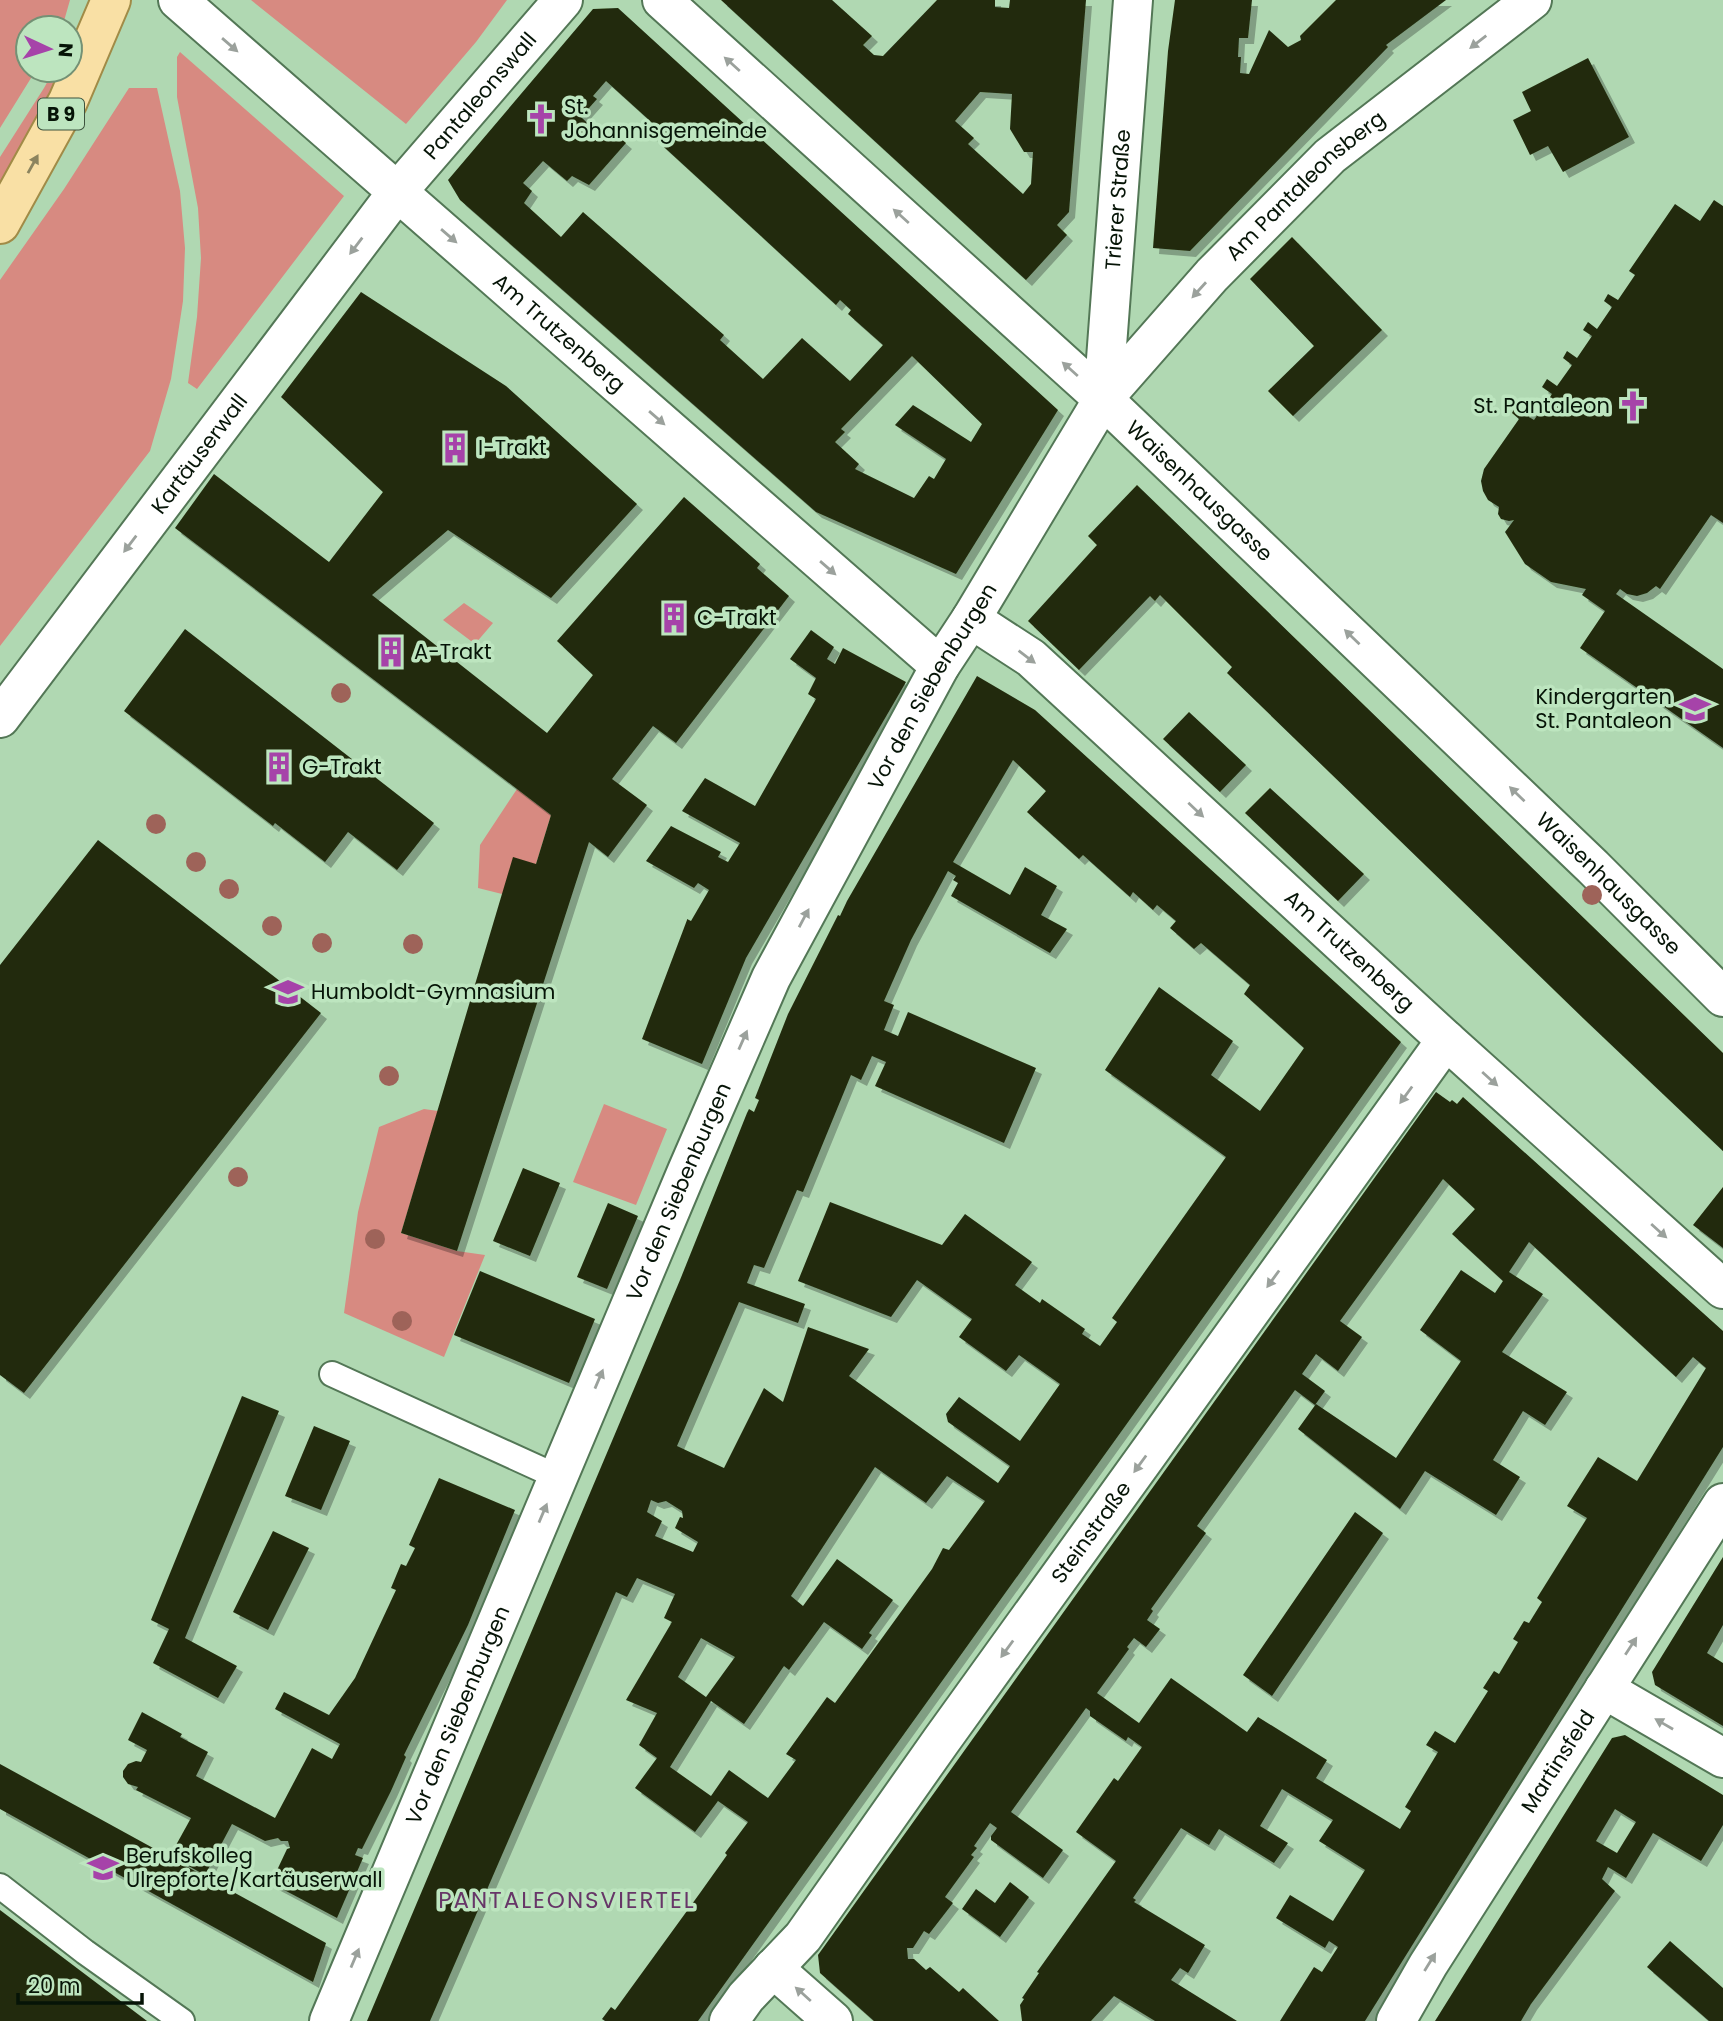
<svg xmlns="http://www.w3.org/2000/svg" width="1723" height="2021" font-family="Poppins,sans-serif">
  <style>
    .green { fill: #d78a81 }
    .building { fill: #212c0c; fill-rule: evenodd; filter: url(#shadow) }
    .lines { fill: none; stroke-linecap: round; stroke-linejoin: round }
    .lane-casing { stroke: #537756; stroke-width: 28 }
    .street-casing { stroke: #537756; stroke-width: 42 }
    .primary-casing { stroke: #a18b47; stroke-width: 42 }
    .lane { stroke: #fff; stroke-width: 24 }
    .street { stroke: #fff; stroke-width: 38 }
    .primary { stroke: #f9e0a5; stroke-width: 38 }
    .tree { fill: #9e6359 }
    .oneway { fill: #9ba19c }
    .oneway2 { fill: #8c845e }
    .labels { text-anchor: middle; stroke-width: 7; stroke-linejoin: round; paint-order: stroke }
    .shield { fill: #bde5bf; stroke: #3d533e; stroke-width: 2 }
    .shield-label { font-size: 19px; font-weight: bold; fill: #061407 }
    .street-label { font-size: 21px; fill: #061407; stroke: #bde5bf }
    .poi-label { font-size: 21px; fill: #061407; stroke: #bde5bf; text-anchor: start }
    .neighbourhood-label { font-size: 23px; letter-spacing: 2px; fill: #673668; stroke: #bde5bf }
  </style>
  <defs>
    <filter id="shadow"><feDropShadow dx="6" dy="6" stdDeviation="0" flood-color="#0004"/></filter>
  </defs>
  <rect width="100%" height="100%" fill="#b0d8b2"/>
  <!-- green -->
  <path class="green" d="M0 0H70L62 28H28V70H36L0 128Z
    M251 0H507L476 42 406 124Z
    M180 52 344 196 197 389 188 383 197 317 201 258 198 208 177 97V57Z
    M54 70H65L0 186V157L44 88Z
    M129 88H157L180 191 185 248 183 301 171 379 150 451 0 646V280L64 189Z
    M464 603 493 623 475 644 443 620Z
    M517 789 551 815 536 864 502 894 478 888 480 845Z
    M604 1104 667 1129 636 1205 573 1182Z
    M424 1109 438 1111 401 1233 457 1251 485 1255 444 1357 344 1313 358 1212 379 1127Z"/>
  <!-- building -->
  <path class="building" d="M721 0H832L872 36 863 45 874 55 883 56 937 0H995V7L1009 8 1010 0H1086L1069 212 1057 225 1067 235 1026 280ZM980 92 1012 94 1010 129 1024 152H1033L1031 184 1023 194 968 144 974 138 955 121Z
    M1175 0H1252L1248 38H1239L1238 57H1241L1240 73 1249 74 1269 30 1288 47 1301 40 1300 36 1336 0H1446L1386 45 1388 47 1190 251 1153 248 1168 51Z
    M618 8 1058 410 956 574 816 512 460 200 448 180 593 9ZM606 81 659 129 652 136 836 305 840 300 851 310 848 314 883 345 850 381 802 338 763 379 720 340 724 335 583 212 561 237 524 203 532 191 523 183 543 161 567 181 572 176 589 185 626 143 613 132 600 135 581 117 597 99 593 96ZM912 356 982 424 971 442 913 405 895 425 946 459 934 479 929 476 914 498 855 469 859 464 835 442 845 432 841 429Z
    M1588 58 1629 137 1563 172 1548 146 1530 155 1513 120 1531 111 1522 92Z
    M1714 200 1723 206V523L1711 515 1660 589 1656 586 1647 593 1637 596 1627 594 1620 589 1616 594 1723 669V748L1580 648 1605 611 1582 595 1586 589 1551 582 1525 564 1505 532 1514 520 1509 521 1501 519 1498 514 1499 507 1488 500 1483 491 1481 481 1484 469 1519 419 1512 413 1515 407 1523 413 1528 405 1534 409 1529 417 1534 420 1552 394 1542 387 1547 379 1557 386 1572 365 1563 358 1567 351 1577 358 1592 336 1583 330 1588 322 1597 329 1612 307 1604 301 1608 294 1618 300 1635 275 1629 271 1675 204 1700 221Z
    M1292 237 1382 330 1293 416 1268 391 1314 346 1250 279Z
    M361 292 506 386 637 504 551 598 448 530 372 595 547 733 593 675 557 641 684 497 760 564 757 568 789 596 676 743 653 726 612 779 647 805 608 857 589 842 457 1251 401 1233 513 857 536 864 551 815 175 528 214 474 329 562 383 492 281 397Z
    M1137 485 1723 1053V1151L1583 1018 1227 673 1232 667 1160 595 1155 601 1150 596 1079 670 1028 621 1097 545 1088 536Z
    M185 629 434 823 397 870 348 832 325 862 275 823 273 826 124 711Z
    M811 630 834 647 827 659 835 664 843 648 906 682 746 958 702 1064 642 1039 687 920V919L691 921 709 890 698 883 694 888 646 861 671 826 721 852 718 857 728 862 740 843 682 811 705 778 755 806 816 699 808 694 816 678 790 659Z
    M977 676 1035 710 1401 1042 698 2021H605L602 2019 611 2007 615 2010 700 1893 727 1855 725 1853 748 1822 718 1801 695 1832 635 1788 657 1758 639 1745 657 1713 626 1700 672 1622 664 1618 675 1594 637 1578 627 1597 616 1592 430 2021H367L680 1280 747 1113 749 1109 754 1112 759 1100 755 1098 788 1014 838 915 840 916 847 901ZM1013 760 1046 791 1027 812 1079 859 1083 855 1130 897 1133 892 1153 910 1157 905 1176 921 1170 928 1194 949 1201 943 1250 985 1244 994 1304 1048 1260 1111 1211 1075 1233 1041 1159 987 1105 1070 1226 1157 1112 1318 1117 1322 1100 1346 1082 1334 1085 1329 1042 1299 1040 1303 1015 1285 1032 1262 965 1214 942 1245 830 1202 798 1281 891 1317 917 1280 972 1319 959 1337 1006 1371 1019 1355 1060 1384 1020 1441 959 1397 946 1414 948 1422 1010 1466 998 1483 849 1376 869 1349 808 1327 783 1402 764 1388 724 1468 677 1446 739 1302 798 1323 805 1304 747 1283 754 1265 764 1268 797 1190 803 1192 851 1075 861 1080 872 1056 886 1062 875 1086 1004 1143 1036 1068 908 1012 898 1036 884 1030 894 1005 884 1001 911 940 948 871 956 876 953 880 958 883 951 896 1050 953 1067 929 1041 915 1057 886 1025 867 1010 895 953 862ZM875 1467 926 1503 947 1476 985 1501 949 1550 943 1548 932 1569 835 1703 827 1697 786 1754 796 1760 768 1798 729 1770 711 1796 670 1767 711 1701 744 1724 784 1666 789 1670 824 1622 862 1649 872 1635 869 1633 893 1600 837 1559 803 1606 791 1596ZM651 1500 658 1503 666 1501 682 1511 683 1518 680 1517 675 1528 698 1542 693 1552 655 1536 662 1521 647 1512ZM701 1638 735 1657 706 1697 678 1677Z
    M1189 712 1246 765 1220 792 1163 739Z
    M1270 788 1364 874 1338 901 1245 813Z
    M98 840 321 1013 24 1393 0 1375V965Z
    M1436 1092 1450 1102 1452 1100 1457 1104 1463 1097 1723 1331V1447L1365 2021H1280L1314 1967 1322 1972 1338 1947 1329 1941 1325 1948 1276 1918 1290 1895 1333 1921 1365 1870 1319 1841 1333 1820 1282 1789 1260 1826 1288 1843 1274 1863 1219 1829 1209 1845 1181 1828 1133 1898 1136 1900 1134 1902 1205 1945 1188 1973 1180 1968 1171 1980 1237 2021H1155L1114 1996 1091 2021H1022L1020 2005 1024 1999 1022 1998 1039 1973 1037 1972 1116 1861 1076 1832 1114 1778 1118 1781 1142 1747 1128 1737 1126 1741 1090 1716V1711L1086 1708 1011 1812 1063 1850 1043 1878 991 1840V1836L997 1828 990 1823 974 1846 977 1848 971 1855 974 1857 945 1897 953 1903 929 1934 924 1931 913 1948H907L908 1959H914L926 1970 930 1967 959 1992 963 1988 999 2021H874L820 1973 818 1955ZM1443 1179 1475 1209 1452 1234 1503 1281 1495 1293 1461 1270 1420 1330 1461 1361 1396 1458 1316 1404 1298 1429 1400 1509 1425 1471 1496 1515 1520 1477 1493 1460 1523 1411 1545 1425 1567 1392 1502 1352 1543 1294 1509 1272 1529 1242 1676 1377 1693 1357 1706 1368 1637 1481 1598 1457 1567 1506 1587 1518 1537 1598 1542 1602 1529 1623 1524 1621 1513 1639 1518 1642 1499 1674 1494 1671 1483 1688 1488 1691 1455 1743 1435 1731 1426 1745 1438 1752 1405 1807 1411 1811 1400 1829 1316 1778 1327 1760 1258 1717 1247 1732 1171 1678 1139 1723 1097 1693 1129 1649 1127 1647 1134 1638 1146 1647 1160 1629 1147 1620 1153 1611 1151 1609 1206 1533 1197 1526 1295 1390 1315 1405 1325 1391 1302 1374 1316 1354 1338 1371 1362 1337 1340 1321Z
    M523 1168 560 1183 530 1256 493 1241Z
    M1723 1187V1248L1693 1225Z
    M608 1203 638 1216 607 1289 577 1277Z
    M480 1271 595 1319 569 1383 454 1335Z
    M242 1396 279 1411 185 1638 237 1666 218 1698 153 1663 169 1629 151 1620Z
    M314 1426 350 1441 321 1510 285 1496Z
    M439 1478 515 1510 468 1625 404 1755 406 1757 391 1791 362 1849 358 1848 355 1855 363 1858 337 1918 271 1883 287 1849 290 1848 288 1841H281L278 1838 265 1841 232 1824 205 1875 170 1856 191 1818 136 1790 138 1787 128 1784 123 1777V1771L128 1764 136 1761 141 1762 147 1750 128 1740 142 1712 182 1734 180 1737 208 1752 196 1776 275 1818 312 1748 332 1759 340 1744 275 1709 284 1692 329 1715 355 1678 396 1590 391 1588 401 1564 406 1566 415 1548 409 1545Z
    M1355 1512 1383 1533 1272 1696 1243 1675Z
    M273 1531 309 1548 268 1630 233 1612Z
    M1723 1557V1625L1707 1653 1723 1663V1726L1655 1685 1652 1672Z
    M1625 1735 1723 1795V1825L1701 1861 1653 1833 1626 1878 1608 1867 1602 1879 1615 1891 1531 2004 1521 2021H1435L1612 1738ZM1615 1809 1636 1822 1617 1853 1596 1841Z
    M0 1764 326 1943 313 1982 0 1809Z
    M1010 1882 1029 1897 1000 1937 962 1909 976 1889 995 1903Z
    M0 1910 147 2021H0Z
    M1670 1941 1723 1988V2021H1709L1647 1967Z"/>
  <g class="lines">
    <!-- lane casing -->
    <g class="lane-casing">
      <path id="lane" d="M332 1374 558 1477
        M0 1886 85 1952 182 2021"/>
    </g>
    <!-- street casing -->
    <g class="street-casing">
      <g id="street">
        <path id="s1" d="M178 0 940 666"/>
        <path id="s2" d="M662 0 1103 399 1593 867 1723 997"/>
        <path id="s3" d="M1103 399 1133 0"/>
        <path id="s4" d="M971 619 1031 658 1446 1040 1723 1289"/>
        <path id="s5" d="M0 718 398 191 563 0"/>
        <path d="M1604 1689 1723 1758"/>
        <path d="M773 1968 833 2021"/>
        <path id="s6" d="M329 2021 687 1171 771 978 940 666 971 619 1103 399 1212 275 1330 156 1532 0"/>
        <path id="s7" d="M729 2021 746 1997 803 1937 941 1741 1446 1040"/>
        <path id="s8" d="M1396 2021 1428 1965 1723 1503"/>
      </g>
    </g>
    <!-- primary casing -->
    <g class="primary-casing">
      <path id="primary" d="M0 224 68 101 111 0"/>
    </g>
    <!-- lane -->
    <use href="#lane" class="lane"/>
    <!-- street -->
    <use href="#street" class="street"/>
    <!-- primary -->
    <use href="#primary" class="primary"/>
  </g>
  <!-- trees -->
  <g class="tree">
    <circle cx="341" cy="693" r="10"/>
    <circle cx="156" cy="824" r="10"/>
    <circle cx="196" cy="862" r="10"/>
    <circle cx="229" cy="889" r="10"/>
    <circle cx="1592" cy="895" r="10"/>
    <circle cx="272" cy="926" r="10"/>
    <circle cx="322" cy="943" r="10"/>
    <circle cx="413" cy="944" r="10"/>
    <circle cx="389" cy="1076" r="10"/>
    <circle cx="238" cy="1177" r="10"/>
    <circle cx="375" cy="1239" r="10"/>
    <circle cx="402" cy="1321" r="10"/>
  </g>
  <!-- one-way arrows -->
  <defs><path id="oneway-solid" d="M-6-.8H1V-3.2L6.5 0L1 3.2V.8H-6Z" transform="scale(1.75)"/></defs>
  <g class="oneway">
    <use href="#oneway-solid" transform="translate(1478 42) rotate(142)"/>
    <use href="#oneway-solid" transform="translate(230 45) rotate(41)"/>
    <use href="#oneway-solid" transform="translate(732 64) rotate(-138)"/>
    <use href="#oneway-solid" transform="translate(901 216) rotate(-138)"/>
    <use href="#oneway-solid" transform="translate(449 236) rotate(41)"/>
    <use href="#oneway-solid" transform="translate(356 246) rotate(127)"/>
    <use href="#oneway-solid" transform="translate(1199 290) rotate(132)"/>
    <use href="#oneway-solid" transform="translate(1070 369) rotate(-138)"/>
    <use href="#oneway-solid" transform="translate(657 418) rotate(41)"/>
    <use href="#oneway-solid" transform="translate(130 544) rotate(127)"/>
    <use href="#oneway-solid" transform="translate(828 568) rotate(41)"/>
    <use href="#oneway-solid" transform="translate(1352 637) rotate(-136)"/>
    <use href="#oneway-solid" transform="translate(1027 657) rotate(37)"/>
    <use href="#oneway-solid" transform="translate(1517 794) rotate(-136)"/>
    <use href="#oneway-solid" transform="translate(1196 810) rotate(43)"/>
    <use href="#oneway-solid" transform="translate(804 918) rotate(-62)"/>
    <use href="#oneway-solid" transform="translate(743 1040) rotate(-66)"/>
    <use href="#oneway-solid" transform="translate(1490 1079) rotate(42)"/>
    <use href="#oneway-solid" transform="translate(1406 1095) rotate(126)"/>
    <use href="#oneway-solid" transform="translate(1659 1231) rotate(42)"/>
    <use href="#oneway-solid" transform="translate(1273 1279) rotate(126)"/>
    <use href="#oneway-solid" transform="translate(599 1379) rotate(-67)"/>
    <use href="#oneway-solid" transform="translate(1140 1464) rotate(126)"/>
    <use href="#oneway-solid" transform="translate(543 1513) rotate(-67)"/>
    <use href="#oneway-solid" transform="translate(1631 1646) rotate(-57)"/>
    <use href="#oneway-solid" transform="translate(1007 1649) rotate(126)"/>
    <use href="#oneway-solid" transform="translate(1664 1724) rotate(-150)"/>
    <use href="#oneway-solid" transform="translate(355 1958) rotate(-67)"/>
    <use href="#oneway-solid" transform="translate(1430 1962) rotate(-58)"/>
    <use href="#oneway-solid" transform="translate(803 1994) rotate(-138)"/>
  </g>
  <use class="oneway2" href="#oneway-solid" transform="translate(33 164) rotate(-61)"/>
  <!-- icons -->
  <defs>
    <g id="church-bare" transform="scale(2.415)"><path d="M-1.2-6h2.4v3.5h3.3v2.4h-3.3V6h-2.4V-.1h-3.3v-2.4h3.3Z" fill="#a643a9" stroke="#bde5bf" stroke-width="2.5" paint-order="stroke"/></g>
    <g id="building-bare" transform="scale(2.415)"><path d="M-4-6H4V6H1V3H-1V6H-4ZM-2.5-4.3h1.7v1.8h-1.7ZM.8-4.3h1.7v1.8H.8ZM-2.5-1h1.7V.8h-1.7ZM.8-1h1.7V.8H.8Z" fill="#a643a9" stroke="#bde5bf" stroke-width="2.5" paint-order="stroke"/></g>
    <g id="school-bare" transform="scale(2.415)"><path d="M0-5L7-2L0 1L-7-2ZM-4 1L0 2.5L4 1V4Q0 6-4 4Z" fill="#a643a9" stroke="#bde5bf" stroke-width="2.5" paint-order="stroke"/></g>
  </defs>
  <g fill-rule="evenodd">
    <use href="#church-bare" x="541" y="119"/>
    <use href="#church-bare" x="1633" y="406"/>
    <use href="#building-bare" x="455" y="448"/>
    <use href="#building-bare" x="674" y="618"/>
    <use href="#building-bare" x="391" y="652"/>
    <use href="#school-bare" x="1695" y="709"/>
    <use href="#building-bare" x="279" y="767"/>
    <use href="#school-bare" x="288" y="992"/>
    <use href="#school-bare" x="103" y="1868"/>
  </g>
  <g class="labels">
    <!-- shield labels -->
    <rect class="shield" x="38" y="98.5" width="46" height="31" rx="5"/>
    <g class="shield-label">
      <text x="61" y="121">B 9</text>
    </g>
    <!-- street labels -->
    <g class="street-label">
      <text dy="7" stroke="none"><textPath href="#s5" startOffset="786">Pantaleonswall</textPath></text>
      <text dy="7" stroke="none"><textPath href="#s6" startOffset="2095">Am Pantaleonsberg</textPath></text>
      <text dy="7" stroke="none"><textPath href="#s3" startOffset="200">Trierer Straße</textPath></text>
      <text dy="7" stroke="none"><textPath href="#s1" startOffset="506">Am Trutzenberg</textPath></text>
      <text dy="7" stroke="none"><textPath href="#s5" startOffset="331">Kartäuserwall</textPath></text>
      <text dy="7" stroke="none"><textPath href="#s2" startOffset="728">Waisenhausgasse</textPath></text>
      <text dy="7" stroke="none"><textPath href="#s6" startOffset="1466">Vor den Siebenburgen</textPath></text>
      <text dy="7" stroke="none"><textPath href="#s2" startOffset="1295">Waisenhausgasse</textPath></text>
      <text dy="7" stroke="none"><textPath href="#s4" startOffset="504">Am Trutzenberg</textPath></text>
      <text dy="7" stroke="none"><textPath href="#s6" startOffset="900">Vor den Siebenburgen</textPath></text>
      <text dy="7" stroke="none"><textPath href="#s7" startOffset="609">Steinstraße</textPath></text>
      <text dy="7" stroke="none"><textPath href="#s6" startOffset="332">Vor den Siebenburgen</textPath></text>
      <text dy="7" stroke="none"><textPath href="#s8" startOffset="306">Martinsfeld</textPath></text>
    </g>
    <!-- poi labels -->
    <g class="poi-label">
      <text x="564" y="114">St.<tspan x="564" dy="24">Johannisgemeinde</tspan></text>
      <text x="1610" y="413" text-anchor="end">St. Pantaleon</text>
      <text x="478" y="455">I-Trakt</text>
      <text x="697" y="625">C-Trakt</text>
      <text x="414" y="659">A-Trakt</text>
      <text x="1672" y="704" text-anchor="end">Kindergarten<tspan x="1672" dy="24">St. Pantaleon</tspan></text>
      <text x="302" y="774">G-Trakt</text>
      <text x="311" y="999">Humboldt-Gymnasium</text>
      <text x="126" y="1863">Berufskolleg<tspan x="126" dy="24">Ulrepforte/Kartäuserwall</tspan></text>
    </g>
    <!-- neighbourhood labels -->
    <g class="neighbourhood-label">
      <text x="567" y="1908">PANTALEONSVIERTEL</text>
    </g>
  </g>
  <!-- north arrow -->
  <g transform="translate(49 49) rotate(94)"><circle r="33" fill="#bde5bf" stroke="#749175" stroke-width="2"/>
  <path d="M0-5L12 26L0 18L-12 26Z" fill="#a643a9"/>
  <text y="-10" font-size="19" font-weight="bold" text-anchor="middle" fill="#061407">N</text>
  </g>
  <!-- scale -->
  <path d="M18 1993v10h124v-10" fill="none" stroke="#061407" stroke-width="3.5"/>
  <text x="28" y="1993" font-size="21" fill="#061407" stroke="#bde5bf" stroke-width="5" paint-order="stroke">20 m</text>
</svg>
